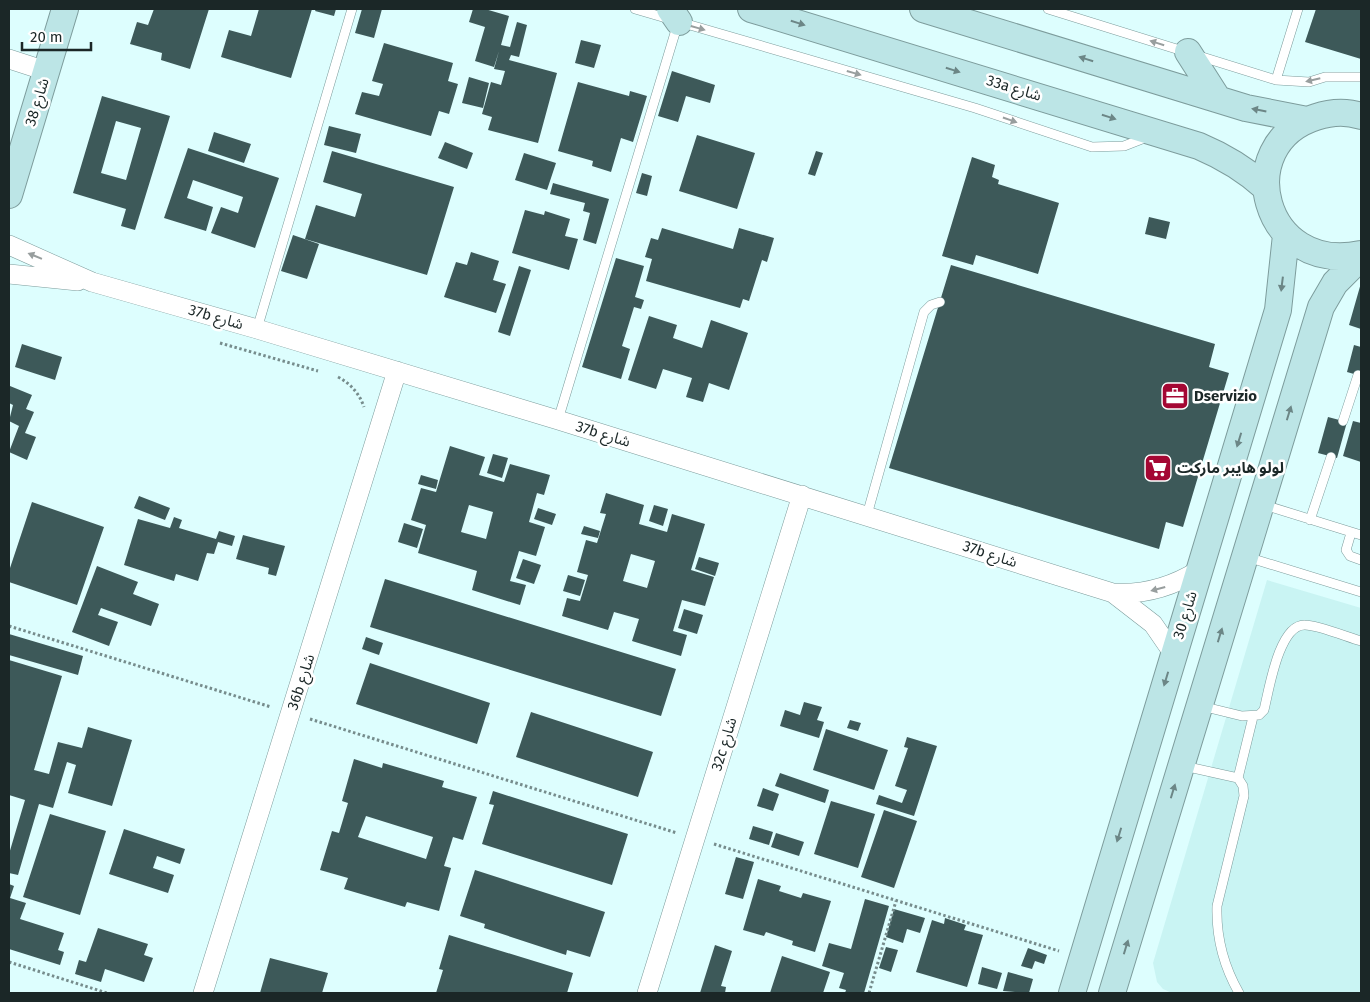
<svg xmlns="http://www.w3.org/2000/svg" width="1370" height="1002" font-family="'Fira Sans','Noto Sans Arabic',sans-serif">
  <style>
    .built { fill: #c9f4f3 }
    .building { fill: #3d5959; fill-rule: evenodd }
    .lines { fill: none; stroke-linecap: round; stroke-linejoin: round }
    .lane-casing { stroke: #7d9c9c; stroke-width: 10 }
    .street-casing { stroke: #7d9c9c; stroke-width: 20 }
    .secondary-casing { stroke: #7d9c9c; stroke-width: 28 }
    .path { stroke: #768c8c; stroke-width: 3; stroke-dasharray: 2.5 2.5; stroke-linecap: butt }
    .lane { stroke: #fff; stroke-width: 9 }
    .street { stroke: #fff; stroke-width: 19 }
    .secondary { stroke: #bce5e6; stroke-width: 26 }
    .oneway { fill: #6c8686 }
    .oneway2 { fill: #989e9e }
    .labels { text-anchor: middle; stroke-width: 5; stroke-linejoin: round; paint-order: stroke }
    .street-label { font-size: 15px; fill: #1b2727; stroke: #fff }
    .poi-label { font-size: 15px; font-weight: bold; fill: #1b2727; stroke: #fff; text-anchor: start }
  </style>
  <rect width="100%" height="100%" fill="#ddfefe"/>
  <!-- built -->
  <path class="built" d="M1267 580 1361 608V993H1172L1163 989 1157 982 1153 963Z"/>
  <!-- building -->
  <path class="building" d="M154 9H209L190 69 161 60 162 53 130 44 137 22 148 25Z
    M259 9H312L291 78 221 57 229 30 251 36Z
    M316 9H336L334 16 315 11Z
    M362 9H382L374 38 355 33Z
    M473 9H485L509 16 501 45 510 47 517 22 527 25 519 57 511 55 509 60 557 73 538 143 488 130 492 117 482 114 491 82 501 85 505 71 494 69 499 51 494 67 475 61 485 27 469 22Z
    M1316 9H1361V59L1305 42Z
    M581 40 601 45 594 68 575 63Z
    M384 43 453 63 448 81 458 84 449 114 439 111 431 136 355 114 362 92 379 96 383 84 372 81Z
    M672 71 715 85 710 103 686 96 678 122 658 116Z
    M469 77 489 83 483 108 462 103Z
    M578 82 629 96 630 91 647 96 633 142 621 138 611 172 592 166 593 161 558 151Z
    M102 96 170 116 135 230 121 226 126 209 73 193ZM116 121 141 128 126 180 101 173Z
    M329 126 361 134 356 153 324 145Z
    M214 132 251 144 244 163 208 151Z
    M697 135 755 153 737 209 679 191Z
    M445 142 473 153 467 169 438 158Z
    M188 148 279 178 255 248 211 233 221 207 238 213 243 197 193 180 187 198 213 207 206 231 164 218Z
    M332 151 454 187 427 275 305 239 316 205 355 217 362 194 323 182Z
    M816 151 823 153 815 176 808 174Z
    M524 153 556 163 547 190 515 180Z
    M972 157 995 165 992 177 999 180 998 184 1059 203 1038 274 976 255 973 265 942 256Z
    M642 173 652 176 647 196 636 193Z
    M553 183 609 199 596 244 583 240 590 213 583 211 585 203 550 194Z
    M525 210 544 215 545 211 570 219 565 236 578 239 569 270 512 253Z
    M1149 217 1170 222 1166 239 1145 234Z
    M662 228 733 249 739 228 774 238 767 262 762 260 749 301 743 299 740 308 646 281 652 259 645 257 651 238 658 240Z
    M293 235 319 244 307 279 281 271Z
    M471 252 499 261 493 280 506 284 496 313 444 297 456 262 467 265Z
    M616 258 644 266 635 297 644 300 641 309 634 307 622 346 630 349 621 379 582 367Z
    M951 265 1215 344 1209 367 1229 373 1183 527 1166 522 1159 549 889 468Z
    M519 266 531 270 510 336 498 332Z
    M1361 283V329L1349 325Z
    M649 316 677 325 673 338 702 348 711 320 748 333 729 390 709 383 703 402 686 397 692 378 663 369 656 389 628 380Z
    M22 344 62 357 55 380 15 367Z
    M1354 345 1361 347V376L1347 372Z
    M10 386 32 395 26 409 34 412 25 433 36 437 27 460 9 452 19 426 9 421 13 405 9 403Z
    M1328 417 1347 422 1337 458 1318 453Z
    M1353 421 1361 423V462L1343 456Z
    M450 446 485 457 479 475 504 482 510 464 550 475 544 495 537 493 529 522 545 527 536 556 519 551 510 581 526 585 520 605 472 590 477 571 418 553 426 525 411 520 421 488 436 492ZM469 505 493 512 486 539 461 532Z
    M493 454 508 458 502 478 487 473Z
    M421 475 438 480 436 489 418 484Z
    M606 493 644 505 639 524 667 532 672 514 705 524 691 570 714 577 705 606 682 600 673 631 687 635 681 656 632 641 639 619 614 612 608 630 562 616 567 598 580 601 588 575 577 572 586 540 597 543 606 514 600 513ZM631 554 655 561 647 588 623 581Z
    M139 496 170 508 165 520 134 508Z
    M32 502 104 527 77 605 9 582V571Z
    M654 505 668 509 663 526 649 521Z
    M538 508 556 514 552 525 534 519Z
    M174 517 182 520 179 528 216 539 219 531 235 536 232 546 218 542 214 554 207 553 198 581 176 574 174 581 124 565 138 519 170 528Z
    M404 523 423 529 417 548 398 542Z
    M584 526 600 531 598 538 581 534Z
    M243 535 285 546 276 576 268 574 269 568 236 559Z
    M699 557 719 563 715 576 695 569Z
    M523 559 541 565 534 584 516 578Z
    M97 566 138 582 133 594 159 604 151 626 101 608 98 615 118 622 109 646 72 632Z
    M568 575 585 580 580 596 563 591Z
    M385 579 676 669 661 716 370 627Z
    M684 609 703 615 697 634 678 628Z
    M9 634 83 656 78 675 9 655Z
    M366 637 383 643 379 655 362 649Z
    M9 660 62 676 34 770 49 774 58 742 82 748 88 727 132 740 112 806 68 793 76 765 67 762 53 808 39 804 18 875 9 873V854L25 800 9 795Z
    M370 663 490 703 477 744 356 704Z
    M804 702 822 707 817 720 824 722 819 738 780 726 785 710 800 715Z
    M531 712 653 752 638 797 516 757Z
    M850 720 861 723 858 731 847 728Z
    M826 729 888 750 874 790 813 770Z
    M907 737 937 746 914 816 876 804 879 795 902 803 907 790 895 786 908 748 904 747Z
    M354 759 382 768 383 763 444 781 442 787 477 797 463 840 453 837 444 866 451 868 439 911 407 902 405 907 344 889 348 878 320 870 332 831 339 833 348 803 342 801ZM366 816 433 837 426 859 358 837Z
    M780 773 829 790 825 803 775 786Z
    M763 788 779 794 773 811 757 806Z
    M493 791 628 834 612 885 482 844 494 805 489 804Z
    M831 801 875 814 858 868 814 854Z
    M884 810 917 821 894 888 861 877Z
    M50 814 106 831 80 915 23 897Z
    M753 826 773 832 769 845 749 839Z
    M124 829 185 849 180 864 157 856 153 868 174 875 168 893 109 874Z
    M776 833 804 842 799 856 771 847Z
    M736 857 754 862 743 899 725 894Z
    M475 870 605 912 590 957 567 950 566 955 484 928 485 924 460 916Z
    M758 879 781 886 779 891 801 898 803 893 831 901 815 952 792 945 793 941 766 932 764 936 743 930Z
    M9 884 14 886 10 898 26 903 20 919 64 933 58 950 64 952 60 965 9 949Z
    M865 899 889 906 864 993H845L846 990 839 988 844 973 822 966 829 943 851 949Z
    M894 909 925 918 920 933 907 929 903 943 886 937Z
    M945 918 966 925 964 930 983 935 967 987 916 972 932 920 944 924Z
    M98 928 148 944 144 955 153 958 144 982 105 969 101 982 75 974 79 960 86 962Z
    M449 935 573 973 567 993H436L443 970 439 969Z
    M715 945 732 951 721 986 726 987 725 993H700Z
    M886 947 898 950 891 972 879 968Z
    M1028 948 1047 955 1044 964 1035 961 1032 969 1021 966Z
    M782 956 830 972 823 993H770Z
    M270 958 328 973 322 993H260Z
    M982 967 1002 973 997 989 978 984Z
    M1008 972 1033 979 1029 993 1003 991Z"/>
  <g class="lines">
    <!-- lane casing -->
    <g class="lane-casing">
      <path id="lane" d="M635 9 975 108 1092 147 1124 146 1147 137
        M1048 9 1276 80 1309 82 1325 77H1361
        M1276 80 1298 9
        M257 329 352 9
        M558 420 678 23
        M1343 421 1358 375
        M1264 505 1361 535
        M867 515 924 312 931 305 940 302
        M1310 520 1331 457
        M1351 533 1346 550 1350 556 1361 560
        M1247 557 1361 592
        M1201 706 1242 716 1259 715 1264 710C1269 690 1279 624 1305 625 1318 625 1347 637 1361 641
        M1184 766 1238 778 1243 786 1244 796 1217 906C1216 938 1223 965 1239 993
        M1238 778 1253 717"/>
    </g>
    <!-- street casing -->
    <g class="street-casing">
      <path id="street" d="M9 59 46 71
        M9 245 92 282 257 329 558 420 1113 593C1145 595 1172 587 1199 570
        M9 274 78 281
        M1113 593 1153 624 1173 653
        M203 993 397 371
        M647 993 802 495"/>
    </g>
    <!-- secondary casing -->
    <g class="secondary-casing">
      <path id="secondary" d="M670 9 679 22
        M751 9 1199 146C1225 157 1245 169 1266 188
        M923 9 1246 108 1307 120
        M1188 52 1218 99
        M1361 116C1346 111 1331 112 1316 117 1230 144 1262 275 1361 254
        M9 195 65 9
        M1072 993 1278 310 1286 235
        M1112 993 1321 307 1335 283 1361 257"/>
    </g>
    <!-- path -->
    <path class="path" d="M220 343 318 371
      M338 377C351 384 359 393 364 407
      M9 626 271 707
      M310 719 677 833
      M714 844 1059 951
      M9 962 107 993
      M869 993 896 901"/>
    <!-- lane -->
    <use href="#lane" class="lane"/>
    <!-- street -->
    <use href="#street" class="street"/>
    <!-- secondary -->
    <use href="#secondary" class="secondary"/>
  </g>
  <!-- one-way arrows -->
  <defs><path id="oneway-solid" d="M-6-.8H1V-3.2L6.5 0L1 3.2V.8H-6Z" transform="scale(1.25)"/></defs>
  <g class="oneway">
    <use href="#oneway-solid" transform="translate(798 23) rotate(17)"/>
    <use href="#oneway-solid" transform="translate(1086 59) rotate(-163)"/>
    <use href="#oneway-solid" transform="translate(953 70) rotate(17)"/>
    <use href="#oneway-solid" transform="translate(1259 110) rotate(-169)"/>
    <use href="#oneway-solid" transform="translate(1109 117) rotate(18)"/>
    <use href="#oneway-solid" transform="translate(1282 284) rotate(97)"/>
    <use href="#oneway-solid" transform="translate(1289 413) rotate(-73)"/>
    <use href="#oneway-solid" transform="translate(1239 440) rotate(107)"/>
    <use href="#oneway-solid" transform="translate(1220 635) rotate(-73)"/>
    <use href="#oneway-solid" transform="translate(1166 679) rotate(107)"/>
    <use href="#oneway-solid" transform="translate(1173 791) rotate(-73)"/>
    <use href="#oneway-solid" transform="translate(1119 835) rotate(107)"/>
    <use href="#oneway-solid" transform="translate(1126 947) rotate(-73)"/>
  </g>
  <g class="oneway2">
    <use href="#oneway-solid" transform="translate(698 28) rotate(16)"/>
    <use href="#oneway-solid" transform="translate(1157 43) rotate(-163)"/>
    <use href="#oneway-solid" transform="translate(854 73) rotate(16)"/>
    <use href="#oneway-solid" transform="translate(1313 80) rotate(167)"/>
    <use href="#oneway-solid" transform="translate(1010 120) rotate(19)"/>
    <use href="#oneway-solid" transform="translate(35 256) rotate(-158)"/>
    <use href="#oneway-solid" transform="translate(1158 589) rotate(165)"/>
  </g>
  <!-- icons -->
  <defs>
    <g id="office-square" transform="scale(1.4375)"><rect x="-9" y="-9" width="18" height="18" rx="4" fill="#a40733" stroke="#fff"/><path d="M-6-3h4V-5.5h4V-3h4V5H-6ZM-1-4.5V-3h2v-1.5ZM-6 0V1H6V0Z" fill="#fff"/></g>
    <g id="supermarket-square" transform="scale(1.4375)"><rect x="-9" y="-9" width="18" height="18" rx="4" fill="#a40733" stroke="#fff"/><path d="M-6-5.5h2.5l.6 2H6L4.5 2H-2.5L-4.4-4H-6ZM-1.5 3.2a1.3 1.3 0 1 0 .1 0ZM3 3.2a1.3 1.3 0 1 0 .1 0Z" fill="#fff"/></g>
  </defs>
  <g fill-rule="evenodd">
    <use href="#office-square" x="1175" y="396"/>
    <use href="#supermarket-square" x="1158" y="468"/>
  </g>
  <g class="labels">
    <!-- street labels -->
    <g class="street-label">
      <text transform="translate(1014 88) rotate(17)" y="5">33a شارع</text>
      <text transform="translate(37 102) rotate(-73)" y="5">شارع 38</text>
      <text transform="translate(216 317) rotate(16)" y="5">37b شارع</text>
      <text transform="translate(603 434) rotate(17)" y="5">37b شارع</text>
      <text transform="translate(990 554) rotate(18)" y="5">37b شارع</text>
      <text transform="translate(1185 615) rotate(-73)" y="5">شارع 30</text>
      <text transform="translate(301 682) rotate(-72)" y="5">36b شارع</text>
      <text transform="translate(724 744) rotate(-73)" y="5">32c شارع</text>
    </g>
    <!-- poi labels -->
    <g class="poi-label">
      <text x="1194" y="401">Dservizio</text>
      <text x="1177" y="473">لولو هايبر ماركت</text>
    </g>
  </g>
  <!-- border -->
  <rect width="1370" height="1002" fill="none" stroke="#1b2727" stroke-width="20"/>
  <!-- scale -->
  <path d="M22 42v8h69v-8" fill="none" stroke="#1b2727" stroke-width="2.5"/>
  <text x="30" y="42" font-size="15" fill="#1b2727" stroke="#ffffff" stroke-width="4" paint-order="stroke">20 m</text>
</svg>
